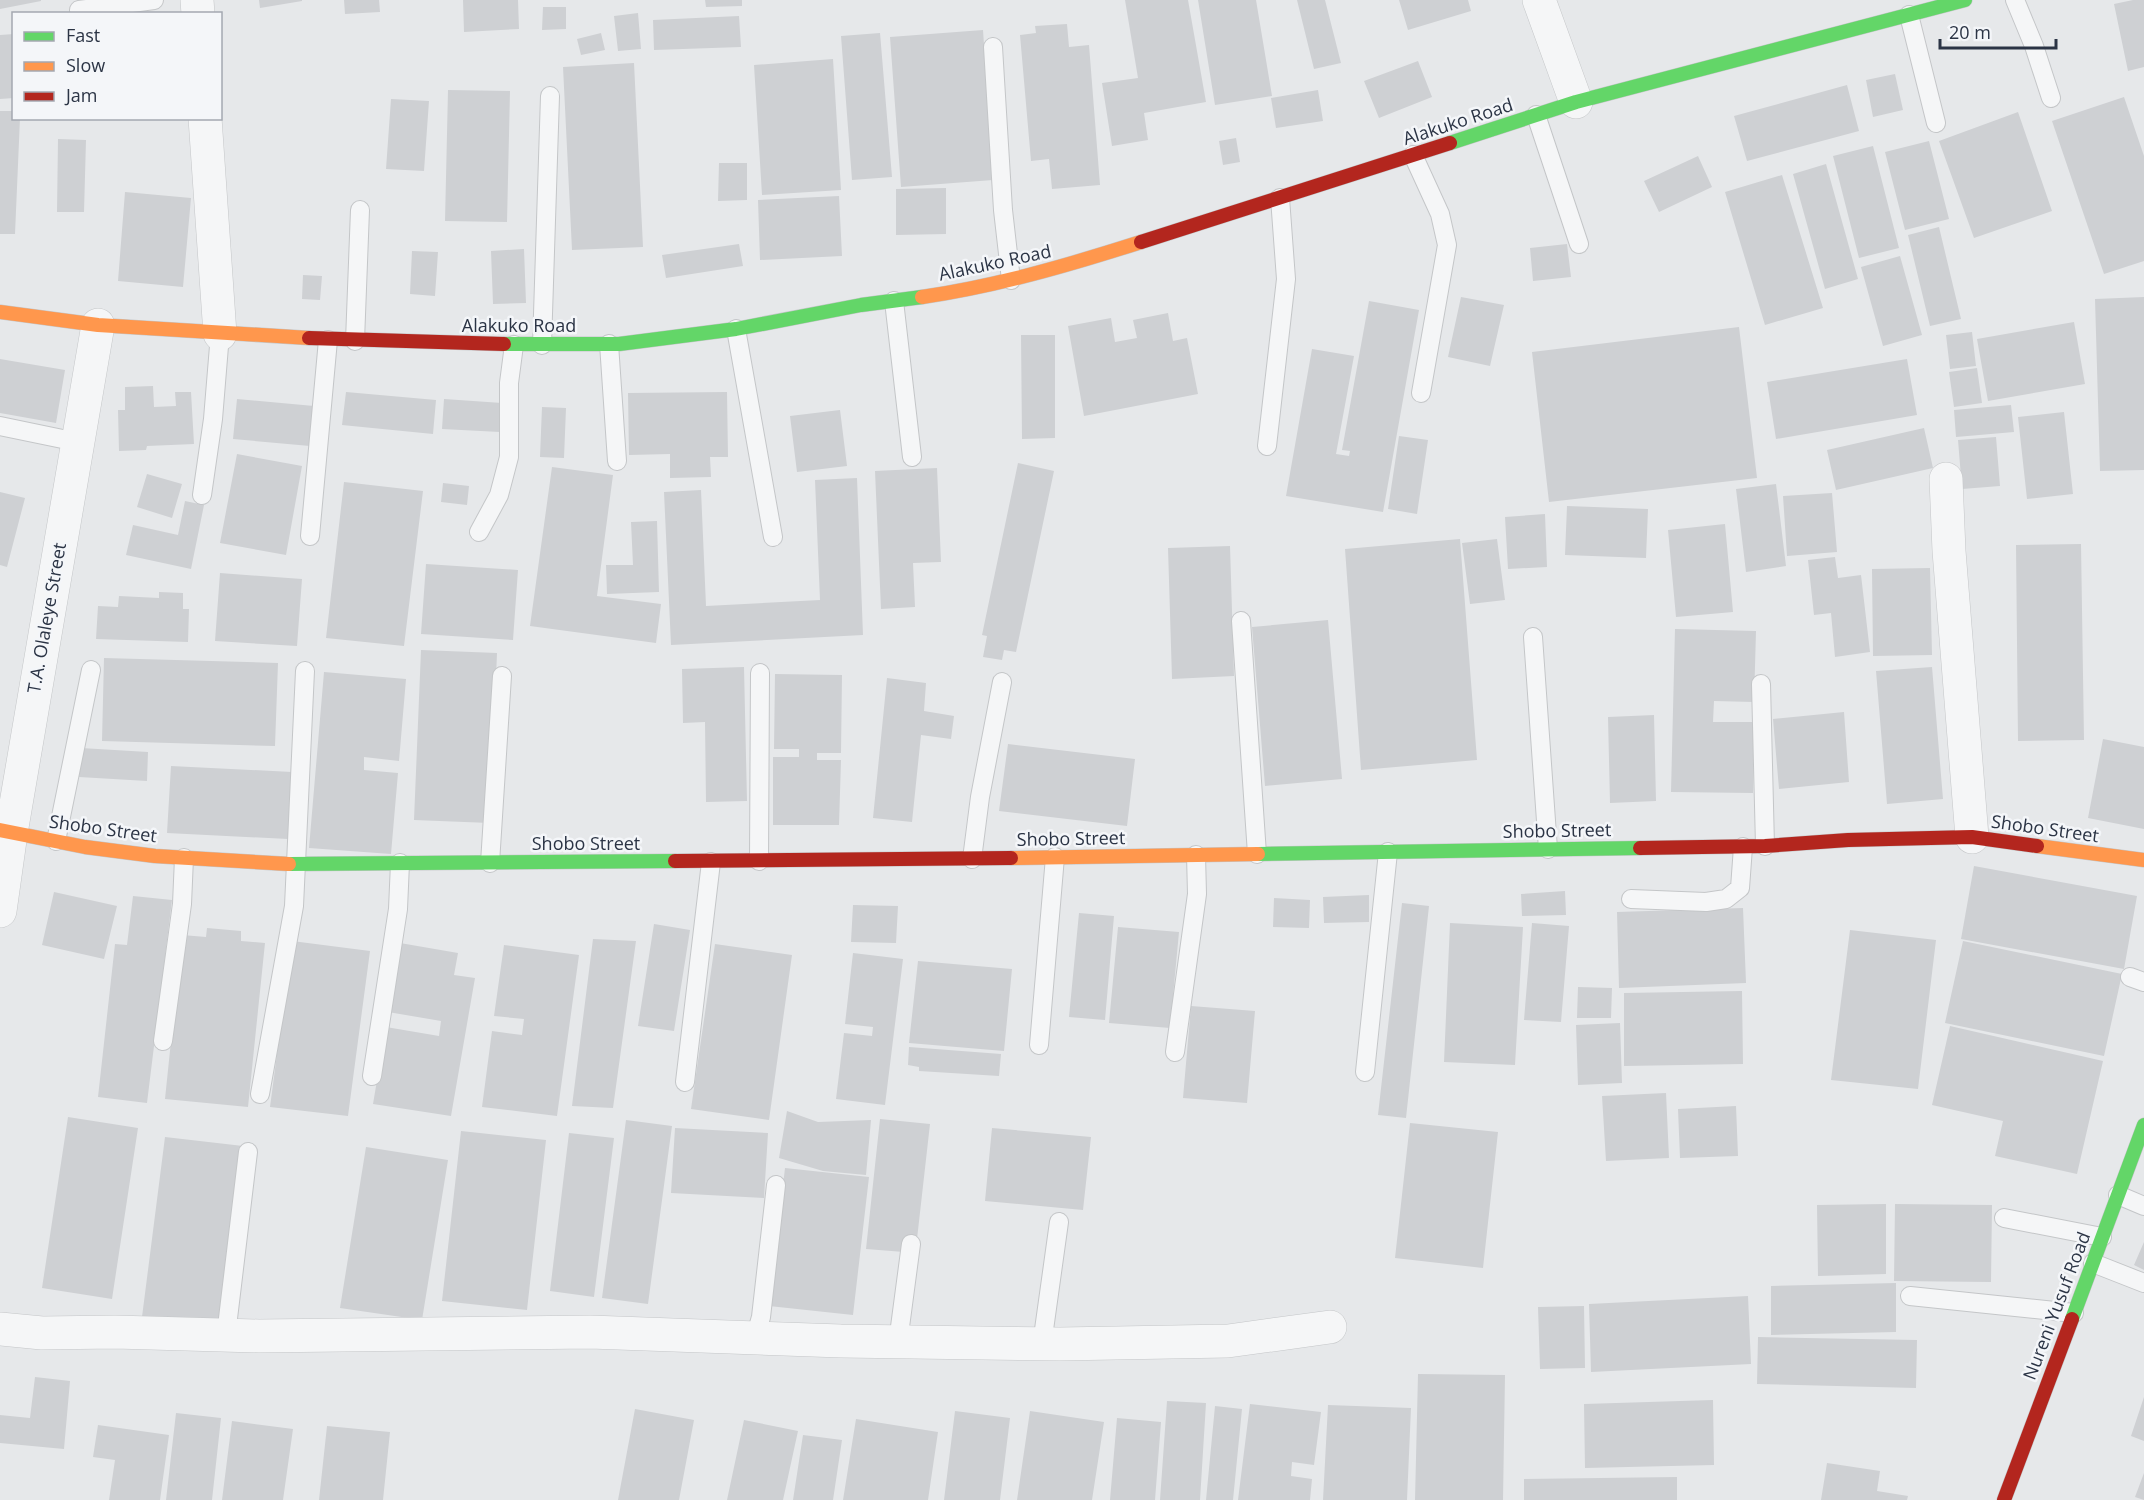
<svg xmlns="http://www.w3.org/2000/svg" width="2144" height="1500" font-family="'Open Sans',sans-serif">
  <style>
    .building { fill: #ced0d3 }
    .lines { fill: none; stroke-linecap: round; stroke-linejoin: round }
    .lane-casing { stroke: #c4c6c8; stroke-width: 20 }
    .street-casing { stroke: #c4c6c8; stroke-width: 34 }
    .fast-casing { stroke: #c4c6c8; stroke-width: 15 }
    .slow-casing { stroke: #c4c6c8; stroke-width: 15 }
    .jam-casing { stroke: #c4c6c8; stroke-width: 15 }
    .lane { stroke: #f5f6f7; stroke-width: 18 }
    .street { stroke: #f5f6f7; stroke-width: 33 }
    .fast { stroke: #63d668; stroke-width: 14 }
    .slow { stroke: #ff974d; stroke-width: 14 }
    .jam { stroke: #b3261e; stroke-width: 14 }
    .labels { text-anchor: middle; stroke-width: 5; stroke-linejoin: round; paint-order: stroke }
    .street-label { font-size: 18px; fill: #2b3445; stroke: #f4f6f9 }
  </style>
  <rect width="100%" height="100%" fill="#e6e8ea"/>
  <!-- building -->
  <path class="building" d="M0 0H41V1L0 9Z
    M259 0H302V1L260 8Z
    M344 0H379L380 12 345 14Z
    M463 0H518L519 29 464 32Z
    M705 0H742V6L706 7Z
    M1125 0H1188L1206 102 1144 113 1148 140 1112 146 1102 83 1138 78Z
    M1198 0H1256L1272 96 1215 105Z
    M1297 0H1325L1341 63 1314 69Z
    M1399 0H1468L1471 11 1408 30Z
    M2133 0H2144V67L2128 71 2114 4Z
    M543 7H566V29L542 30Z
    M638 13 641 49 618 51 614 16Z
    M739 16 741 47 654 50 653 20Z
    M1067 24 1069 47 1089 45 1100 185 1052 189 1049 159 1031 161 1020 35 1036 33 1035 26Z
    M983 30 993 180 901 187 890 37Z
    M601 33 605 50 581 55 577 39Z
    M880 33 892 177 852 180 841 36Z
    M14 34V98L0 99V35Z
    M833 59 841 190 762 195 754 65Z
    M1418 61 1432 97 1379 118 1364 81Z
    M634 63 643 247 572 250 563 67Z
    M1895 74 1903 110 1873 117 1866 80Z
    M1847 85 1859 131 1747 161 1734 116Z
    M448 90 510 91 507 222 445 221Z
    M1318 90 1323 121 1276 128 1271 98Z
    M2124 97 2144 156V261L2104 274 2052 121Z
    M391 99 429 101 424 171 386 169Z
    M0 111H14V118H20L15 234H0Z
    M2018 112 2052 211 1974 238 1939 141Z
    M1236 138 1240 162 1223 165 1219 141Z
    M58 139 86 140 84 212H57Z
    M1929 141 1949 219 1905 230 1885 152Z
    M1873 146 1899 248 1859 258 1833 156Z
    M1698 156 1712 187 1659 212 1644 181Z
    M719 163H747V200L718 201Z
    M1826 164 1858 279 1825 289 1793 174Z
    M1782 175 1823 308 1765 325 1725 192Z
    M946 188V234L896 235V189Z
    M125 192 191 198 183 287 118 281Z
    M839 196 842 256 760 260 758 200Z
    M1939 227 1961 319 1930 326 1908 235Z
    M739 244 743 266 666 278 662 255Z
    M1567 244 1571 277 1533 281 1530 248Z
    M524 249 526 303 493 304 491 251Z
    M412 251 438 252 435 296 410 294Z
    M1900 256 1922 335 1883 346 1861 267Z
    M303 275 322 276 320 300 302 299Z
    M1461 297 1504 305 1490 366 1448 357Z
    M2144 297V470L2100 471 2095 299Z
    M1369 301 1419 310 1383 512 1286 496 1312 349 1354 356 1336 454 1349 456 1350 451 1342 450Z
    M1168 313 1173 341 1187 338 1198 394 1084 416 1068 326 1111 318 1115 342 1137 338 1133 320Z
    M2074 322 2085 384 1988 401 1977 339Z
    M1739 327 1757 478 1549 502 1532 352Z
    M1972 332 1976 366 1950 369 1946 335Z
    M1021 335H1055V438L1022 439Z
    M0 359 65 370 56 423 0 413Z
    M1907 359 1917 415 1776 439 1767 382Z
    M1977 368 1982 403 1954 407 1949 372Z
    M153 386 154 407 176 406 175 392H191L194 444 147 446 146 450 119 451 118 410H125V387Z
    M346 392 436 400 433 434 342 425Z
    M727 392 728 457H710L711 477 670 478V454L629 455 628 393Z
    M237 399 314 406 310 446 233 439Z
    M444 399 502 403 500 432 442 429Z
    M2011 405 2014 432 1956 437 1954 410Z
    M542 407 566 408 564 458 540 457Z
    M840 410 847 466 797 472 790 416Z
    M2064 412 2073 494 2027 499 2018 417Z
    M1924 428 1933 468 1836 490 1827 450Z
    M1399 436 1428 440 1417 514 1388 509Z
    M1996 437 2000 486 1962 489 1958 440Z
    M237 454 302 466 286 555 220 543Z
    M1018 463 1054 471 1016 652 1004 650 1002 660 983 657 987 636 982 635Z
    M552 467 613 475 597 596 661 604 656 643 530 626Z
    M937 468 941 562 913 563 915 607 881 609 875 471Z
    M147 474 182 484 172 518 137 507Z
    M857 478 863 635 671 645 664 492 701 490 706 606 820 600 815 480Z
    M344 482 423 491 404 646 326 638Z
    M443 483 469 486 467 505 441 502Z
    M1776 484 1786 566 1746 572 1736 489Z
    M0 492 25 498 7 567 0 565Z
    M1832 493 1837 552 1787 556 1783 496Z
    M185 501 204 505 191 569 126 555 133 525 178 535Z
    M1567 506 1648 509 1646 558 1565 555Z
    M1545 514 1547 567 1508 569 1505 517Z
    M657 521 659 592 607 594 606 565H633L631 522Z
    M1725 524 1733 612 1676 617 1668 530Z
    M1460 539 1477 760 1361 770 1345 549Z
    M1497 539 1505 600 1470 604 1462 543Z
    M2081 544 2084 740 2018 741 2016 545Z
    M1230 546 1234 676 1172 679 1168 548Z
    M1835 557 1838 578 1861 575 1870 652 1835 657 1831 613 1814 615 1808 560Z
    M426 564 518 570 513 640 421 634Z
    M1930 568 1932 655 1873 656 1872 569Z
    M220 573 302 579 297 646 215 641Z
    M159 592 183 593V609H189L188 642 96 639 98 606 118 607 119 596 159 598Z
    M1328 620 1342 779 1265 786 1252 627Z
    M1675 629 1756 631 1754 702 1714 701 1713 722H1754L1753 793 1671 792Z
    M421 650 497 653 490 823 414 820Z
    M104 658 278 663 275 746 102 741Z
    M744 667 747 801 706 802 705 722 683 723 682 669Z
    M1932 667 1943 799 1887 804 1876 671Z
    M324 672 406 679 399 761 364 757V770L398 773 391 854 309 848Z
    M775 674 842 675 841 753H817V760H841L839 825H773V757H799V749H774Z
    M887 678 926 683 924 711 954 716 951 739 921 735 912 822 873 818Z
    M1844 712 1849 782 1779 789 1773 719Z
    M1654 715 1656 801 1610 803 1608 717Z
    M2103 739 2144 747V829L2088 818Z
    M1008 744 1135 759 1127 826 999 811Z
    M81 748 148 752 147 781 79 777Z
    M171 766 292 772 288 839 167 833Z
    M1974 866 2137 896 2124 969 1961 939Z
    M1565 891 1566 915 1522 916 1521 894Z
    M54 892 117 906 104 959 42 945Z
    M1369 895V922L1324 923 1323 897Z
    M133 896 172 900 147 1103 98 1097 115 944 127 945Z
    M1274 898 1310 900 1309 928 1273 927Z
    M1402 903 1429 906 1406 1118 1378 1115Z
    M853 905 898 906 896 943 851 942Z
    M1743 908 1746 983 1619 988 1617 912Z
    M1079 913 1114 916 1105 1020 1069 1017Z
    M1450 923 1523 927 1515 1065 1444 1062Z
    M1532 923 1569 926 1561 1022 1524 1020Z
    M654 924 690 930 674 1031 638 1026Z
    M1118 927 1179 932 1170 1028 1109 1023Z
    M207 928 241 931V941L265 943 248 1107 165 1099 182 935 206 937Z
    M1850 930 1936 940 1918 1089 1831 1080Z
    M593 939 636 941 613 1108 572 1106Z
    M292 941 370 951 348 1116 270 1107Z
    M1963 941 2122 974 2104 1056 1945 1023Z
    M400 943 458 953 454 975 475 978 451 1116 373 1104 386 1027 439 1036 441 1021 388 1012Z
    M715 944 792 955 769 1120 691 1109Z
    M504 945 579 955 557 1116 482 1107 492 1031 522 1035 524 1019 494 1016Z
    M853 953 903 959 885 1105 836 1099 844 1033 872 1036 873 1027 845 1024Z
    M918 961 1012 969 1004 1051 909 1043Z
    M1578 987 1612 988 1611 1018H1577Z
    M1742 991 1743 1064 1624 1066V993Z
    M1191 1006 1255 1011 1247 1103 1183 1098Z
    M1620 1023 1622 1083 1578 1085 1576 1025Z
    M1950 1026 2103 1061 2077 1174 1995 1156 2003 1121 1932 1105Z
    M909 1047 1001 1054 999 1076 919 1071V1067L908 1065Z
    M1666 1093 1669 1158 1606 1161 1602 1096Z
    M1736 1106 1738 1156 1680 1158 1678 1109Z
    M787 1111 818 1122 871 1120 866 1175 823 1171 779 1158Z
    M68 1117 138 1128 112 1299 42 1288Z
    M880 1119 930 1124 917 1239 904 1252 866 1249Z
    M626 1120 672 1126 648 1304 602 1298Z
    M1410 1123 1498 1132 1483 1268 1395 1258Z
    M675 1128 768 1133 764 1198 671 1193Z
    M992 1128 1091 1137 1083 1210 985 1201Z
    M461 1131 546 1140 527 1310 442 1301Z
    M569 1133 614 1138 594 1297 550 1291Z
    M165 1137 243 1146 220 1326 142 1317Z
    M366 1147 448 1160 422 1320 340 1308Z
    M785 1168 869 1177 853 1315 769 1306Z
    M1886 1204V1274L1818 1276 1817 1205Z
    M1895 1204 1992 1205 1991 1282 1894 1281Z
    M2144 1242V1270L2134 1265Z
    M1896 1283V1332L1771 1335V1286Z
    M1748 1296 1751 1364 1591 1372 1589 1304Z
    M1584 1306 1585 1368 1540 1369 1538 1307Z
    M1758 1337 1917 1340 1916 1388 1757 1384Z
    M1418 1374 1505 1375 1503 1500H1415Z
    M35 1377 70 1381 64 1449 0 1443V1415L30 1418Z
    M2144 1397V1441L2131 1436Z
    M1713 1400 1714 1465 1585 1468 1584 1404Z
    M1167 1401 1206 1403 1200 1500H1160Z
    M1250 1404 1321 1412 1314 1465 1292 1462 1291 1476 1312 1479 1310 1500H1238Z
    M1328 1405 1411 1408 1407 1500H1323Z
    M1215 1406 1242 1409 1233 1500H1206Z
    M635 1409 694 1420 679 1500H618Z
    M955 1411 1010 1418 1000 1500H944Z
    M1030 1411 1104 1422 1092 1500H1017Z
    M176 1413 221 1418 212 1500H166Z
    M1117 1418 1161 1422 1155 1500H1110Z
    M856 1419 938 1432 928 1500H843Z
    M744 1420 798 1431 783 1500H727Z
    M232 1421 293 1429 283 1500H222Z
    M98 1425 169 1435 160 1500H109L115 1460 93 1457Z
    M327 1426 390 1432 383 1500H319Z
    M803 1435 842 1440 833 1500H793Z
    M1827 1463 1880 1471 1877 1491 1908 1496 1907 1500H1821Z
    M2144 1473V1500L2135 1497Z
    M1677 1477V1500H1524V1479Z"/>
  <g class="lines">
    <!-- lane casing -->
    <g class="lane-casing">
      <path id="lane" d="M2015 0 2034 46 2051 98
        M79 10 154 0
        M1909 15 1936 123
        M993 47 1003 210 1011 280
        M1536 115 1579 244
        M1413 155 1440 214 1447 245 1421 393
        M894 301 912 457
        M736 329 773 537
        M355 341 360 210
        M609 344 617 461
        M542 345 550 96
        M0 426 77 442
        M1267 446 1286 279 1280 198
        M202 495 213 419 220 334
        M479 532 499 495 509 457V383L514 345
        M310 536 328 340
        M1241 621 1257 854
        M1533 637 1548 849
        M1761 684 1765 846
        M56 841 91 670
        M972 859 980 797 1002 682
        M759 861 760 673
        M490 863 502 676
        M1631 899 1706 902 1726 899 1740 888 1743 847
        M2130 977 2144 982
        M163 1041 182 904 184 858
        M1039 1045 1055 857
        M1175 1052 1197 894 1196 855
        M1365 1072 1388 852
        M372 1076 398 909 400 863
        M685 1082 711 862
        M260 1094 294 906 305 671
        M2118 1195 2144 1206
        M2004 1218 2102 1237
        M2093 1263 2144 1283
        M1910 1296 2074 1313
        M226 1335 248 1152
        M755 1338 761 1317 776 1185
        M898 1342 911 1244
        M1042 1344 1059 1222"/>
    </g>
    <!-- street casing -->
    <g class="street-casing">
      <path id="street" d="M197 0 198 14
        M1539 0 1576 102
        M205 118 220 334
        M1946 479 1949 551 1972 837
        M0 911 11 833 98 325
        M0 1329 42 1333 115 1332 259 1336 590 1332 841 1341 1060 1344 1228 1341 1330 1327"/>
    </g>
    <!-- fast casing -->
    <g class="fast-casing">
      <path id="fast" d="M1450 143 1576 102 1965 0
        M504 344H619L736 329 861 305 922 297
        M1258 854 1640 848
        M289 864 675 861
        M2072 1319 2144 1125"/>
    </g>
    <!-- slow casing -->
    <g class="slow-casing">
      <path id="slow" d="M922 297C997 286 1069 265 1141 242
        M0 312 98 325 309 338
        M0 830 85 847 155 856 289 864
        M2037 846 2144 860
        M1011 858 1258 854"/>
    </g>
    <!-- jam casing -->
    <g class="jam-casing">
      <path id="jam" d="M1141 242 1450 143
        M309 338 504 344
        M1640 848 1765 846 1848 840 1972 837 2037 846
        M675 861 1011 858
        M2004 1500 2072 1319"/>
    </g>
    <!-- lane -->
    <use href="#lane" class="lane"/>
    <!-- street -->
    <use href="#street" class="street"/>
    <!-- fast -->
    <use href="#fast" class="fast"/>
    <!-- slow -->
    <use href="#slow" class="slow"/>
    <!-- jam -->
    <use href="#jam" class="jam"/>
  </g>
  <g class="labels">
    <!-- street labels -->
    <g class="street-label">
      <text transform="translate(1458 122) rotate(-18)" y="6">Alakuko Road</text>
      <text transform="translate(995 263) rotate(-12)" y="6">Alakuko Road</text>
      <text x="519" y="332">Alakuko Road</text>
      <text transform="translate(47 618) rotate(-80)" y="6">T.A. Olaleye Street</text>
      <text transform="translate(103 829) rotate(8)" y="6">Shobo Street</text>
      <text transform="translate(2045 829) rotate(8)" y="6">Shobo Street</text>
      <text transform="translate(1557 831) rotate(-1)" y="6">Shobo Street</text>
      <text transform="translate(1071 839) rotate(-1)" y="6">Shobo Street</text>
      <text x="586" y="850">Shobo Street</text>
      <text transform="translate(2057 1306) rotate(-69)" y="6">Nureni Yusuf Road</text>
    </g>
  </g>
  <!-- legend -->
  <rect x="12" y="12" width="210" height="108" fill="#f4f6f9" stroke="#a4a8b1" stroke-width="1.5"/>
  <rect x="24" y="32" width="30" height="9" fill="#63d668" stroke="#a4a8b1" stroke-width="1.5"/>
  <text x="66" y="42" font-size="18" fill="#2b3445">Fast</text>
  <rect x="24" y="62" width="30" height="9" fill="#ff974d" stroke="#a4a8b1" stroke-width="1.5"/>
  <text x="66" y="72" font-size="18" fill="#2b3445">Slow</text>
  <rect x="24" y="92" width="30" height="9" fill="#b3261e" stroke="#a4a8b1" stroke-width="1.5"/>
  <text x="66" y="102" font-size="18" fill="#2b3445">Jam</text>
  <!-- scale -->
  <path d="M1940 39v9h116v-9" fill="none" stroke="#2b3445" stroke-width="3"/>
  <text x="1949" y="39" font-size="18" fill="#2b3445" stroke="#f4f6f9" stroke-width="4.5" paint-order="stroke">20 m</text>
</svg>
